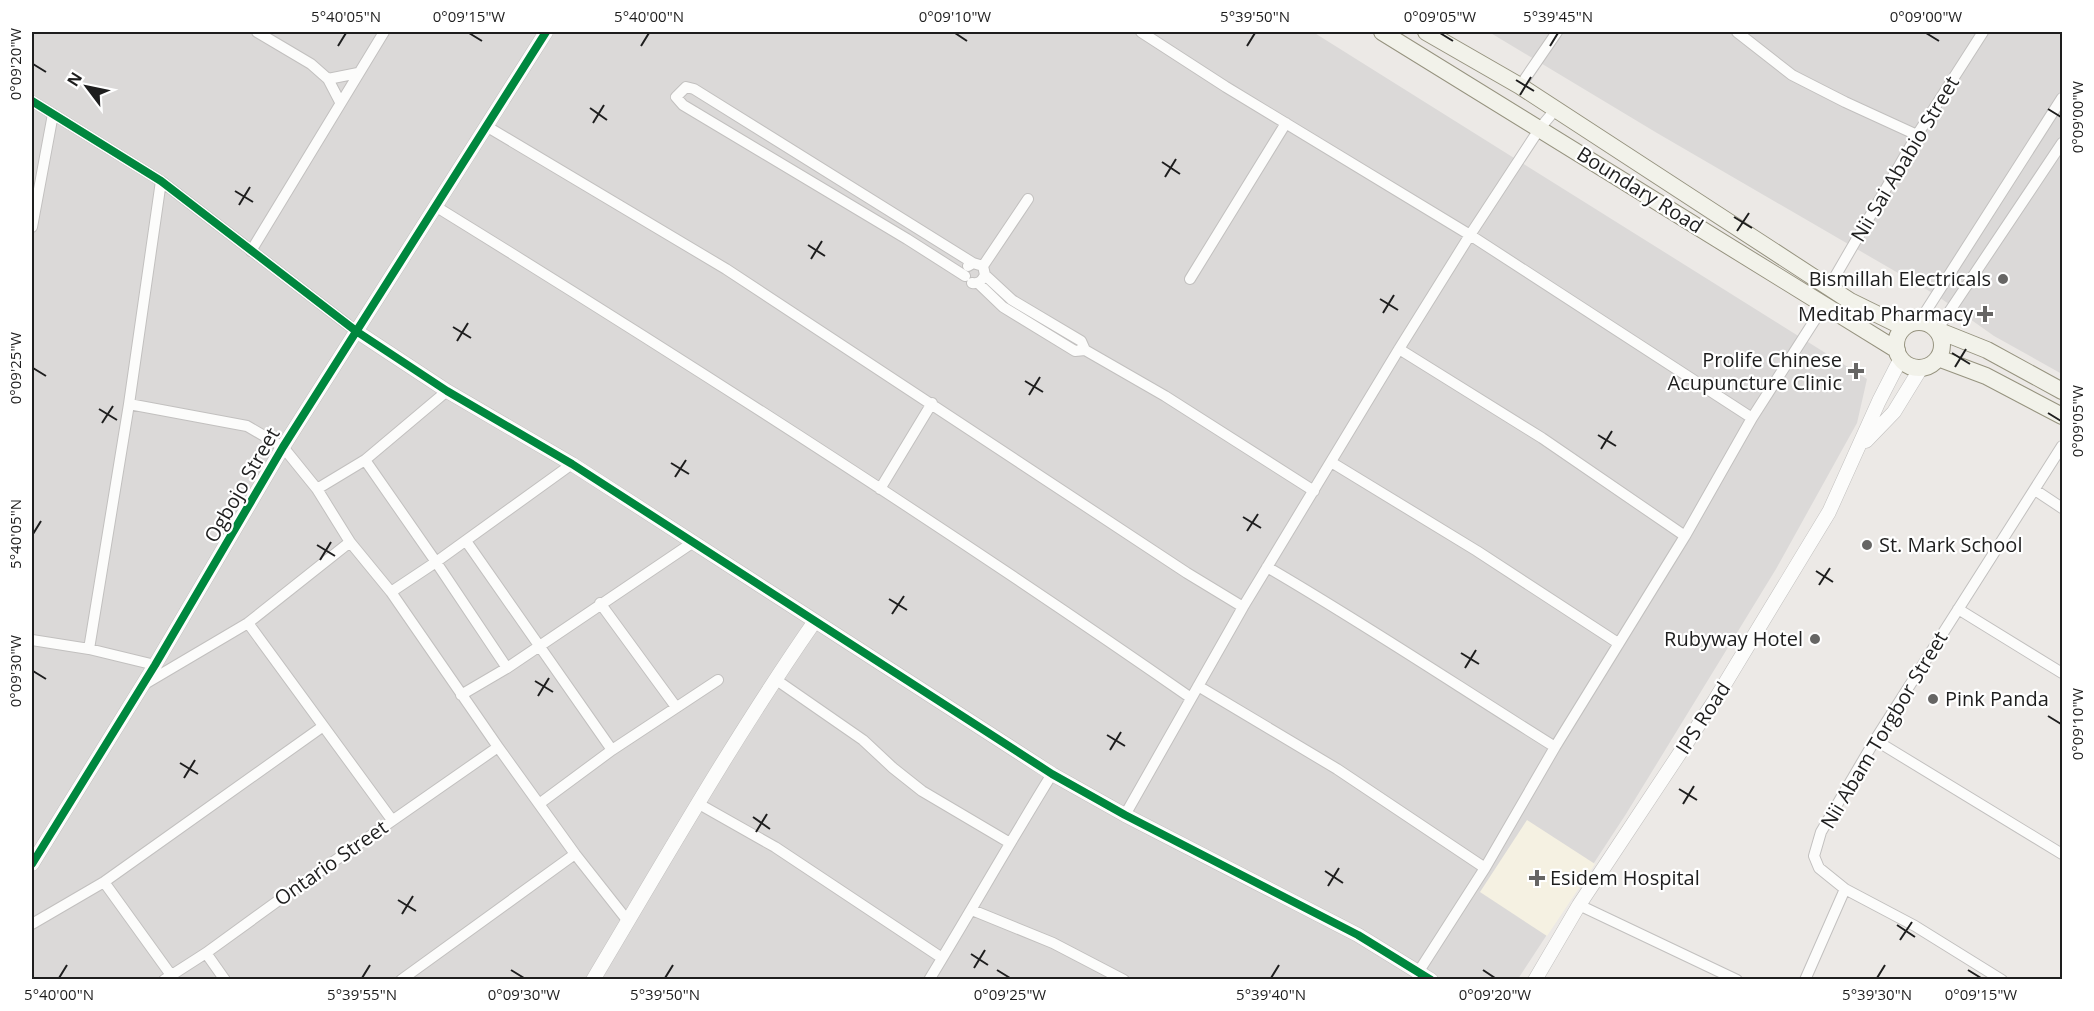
<svg xmlns="http://www.w3.org/2000/svg" width="2094" height="1011" font-family="'Open Sans',sans-serif">
  <style>
    .residential { fill: #dbd9d8 }
    .education { fill: #f5f1e2 }
    .lines { fill: none; stroke-linecap: round; stroke-linejoin: round }
    .minor-casing { stroke: #c2c0bf; stroke-width: 12 }
    .tertiary-casing { stroke: #c2c0bf; stroke-width: 15 }
    .secondary-casing { stroke: #96937f; stroke-width: 18 }
    .minor { stroke: #fcfcfb; stroke-width: 10 }
    .tertiary { stroke: #fcfcfb; stroke-width: 14 }
    .secondary { stroke: #f2f2ea; stroke-width: 16 }
    .cycleway-casing { stroke: #fff; stroke-width: 11 }
    .cycleway { stroke: #00873e; stroke-width: 8 }
    .ticks { fill: none; stroke: #1e1e1e; stroke-width: 2 }
    .poi-dot { fill: #666564; stroke: #fff; stroke-width: 2 }
    .labels { text-anchor: middle; stroke-width: 4.5; stroke-linejoin: round; paint-order: stroke }
    .street-label { font-size: 20px; fill: #1e1e1e; stroke: #fff }
    .poi-label { font-size: 20px; fill: #1e1e1e; stroke: #fff; text-anchor: end }
    .neatline { fill: none; stroke: #1e1e1e; stroke-width: 2 }
    .ticks-label { font-size: 15px; text-anchor: middle; fill: #1e1e1e }
  </style>
  <rect width="100%" height="100%" fill="#ece9e6"/>
  <!-- residential -->
  <path class="residential" d="M32 32H1313L1867 379 1857 423 1776 569 1626 814 1518 979H32Z
    M1489 32H2062V374L1994 336 1936 295 1657 133Z"/>
  <!-- education -->
  <path class="education" d="M1527 820 1595 864 1547 936 1480 892Z"/>
  <g class="lines">
    <!-- minor casing -->
    <g class="minor-casing">
      <path id="minor" d="M257 32 311 64 328 79 340 102
        M1141 32 1226 87 1470 235 1752 418
        M1737 32 1792 75 1845 102 1917 135
        M328 79 358 73
        M1520 86 1557 32
        M32 101 161 181 356 331
        M486 126 726 269 1187 573 1243 607
        M435 206C691 364 944 526 1191 698
        M32 227 53 114
        M251 251 384 32
        M968 266 973 263 983 266 985 275 1012 300 1081 341 1085 350
        M983 266 1028 199
        M965 276 907 239 683 105 676 97 686 87 694 89 973 263
        M1190 279 1286 123
        M972 283C979 284 982 281 985 275
        M978 283 1003 307 1075 351 1085 350 1165 396 1314 491
        M1829 287 1917 135 1983 32
        M1919 322 2062 98
        M1937 330 2062 143
        M1399 349 1542 438 1685 536
        M129 404 247 426 283 447 317 489 350 542 391 592 498 747 575 854 627 920
        M365 460 436 562 507 668
        M1331 462 1477 551 1618 643
        M317 489 365 460 447 391
        M880 489 932 403
        M2035 490 2062 508
        M466 541 612 750
        M1267 567C1365 624 1459 687 1555 747
        M391 592 436 562 572 464
        M600 603 676 707
        M1958 609 2062 673
        M248 623 392 820
        M32 640 89 649 155 665
        M89 649 129 404 161 181
        M775 679 863 740 893 768 922 791 1010 843
        M143 685 248 623 350 542
        M1198 686 1337 769 1485 868
        M461 695 507 668 692 543
        M1875 740 2062 854
        M539 804 612 750 718 680
        M699 804 775 847 942 958
        M1125 815 1243 607 1399 349 1470 235 1540 128 1555 110
        M104 882 171 975
        M1579 905 1737 980
        M972 910 1053 943 1124 980
        M32 924 104 882 322 727
        M206 953 225 980
        M1419 971 1485 868 1555 747 1685 536 1752 418 1825 304
        M164 980 206 953 297 887 498 747
        M401 980 575 854
        M929 980C971 911 1010 842 1052 774
        M1805 980 1845 889
        M2002 980 1915 926 1845 889 1819 868 1814 856 1821 832 1875 740 2062 446"/>
    </g>
    <!-- tertiary casing -->
    <g class="tertiary-casing">
      <path id="tertiary" d="M356 331 447 391 572 464 1052 774 1125 815 1358 935 1431 980
        M1866 441 1894 412 1921 368
        M32 864 155 665 283 447 546 32
        M593 980C665 859 735 736 815 621
        M1535 980 1579 905 1715 700 1829 512 1879 401 1901 358"/>
    </g>
    <!-- secondary casing -->
    <g class="secondary-casing">
      <path id="secondary" d="M1382 32 1897 350
        M1426 32 1520 86 1850 301 1903 327
        M1896 345a23 23 0 1 1 46 0a23 23 0 1 1-46 0Z
        M1937 330 1987 350 2062 391
        M1938 358 1986 376 2062 416"/>
    </g>
    <!-- minor -->
    <use href="#minor" class="minor"/>
    <!-- tertiary -->
    <use href="#tertiary" class="tertiary"/>
    <!-- secondary -->
    <use href="#secondary" class="secondary"/>
    <!-- cycleway casing -->
    <g class="cycleway-casing">
      <path id="cycleway" d="M32 101 161 181 356 331 447 391 572 464 1052 774 1125 815 1358 935 1431 980
        M32 864 155 665 283 447 546 32"/>
    </g>
    <!-- cycleway -->
    <use href="#cycleway" class="cycleway"/>
  </g>
  <!-- ticks -->
  <path class="ticks" d="M469 33 482 41M955 33 967 41M1440 33 1453 41M1926 33 1939 41M338 46 346 33M641 46 649 33M1247 46 1255 33M1550 46 1558 33M33 64 46 72M1516 80 1534 91M1520 95 1531 77M590 108 607 120M2048 109 2061 117M593 123 604 105M1162 162 1180 174M1165 177 1176 159M235 191 253 202M239 205 250 187M1734 217 1752 228M1737 231 1749 213M808 245 825 256M811 259 822 241M1380 299 1398 310M1383 313 1394 295M453 327 471 338M457 341 468 323M1952 353 1970 364M1955 367 1966 349M33 368 46 376M1025 381 1043 392M1029 395 1040 377M99 409 117 420M2048 413 2061 421M102 423 113 406M1598 435 1616 446M1601 449 1612 431M671 463 689 474M675 477 686 460M1243 517 1261 528M1247 531 1258 514M33 534 41 521M317 545 335 556M320 560 331 542M1816 571 1833 582M1819 585 1830 568M889 599 907 610M892 614 904 596M1461 653 1479 664M1465 668 1476 650M33 671 46 679M535 681 553 692M538 696 549 678M2048 716 2061 724M1107 735 1125 746M1110 750 1121 732M180 763 198 774M184 778 195 760M1679 789 1697 800M1683 804 1694 786M753 817 770 829M756 832 767 814M1325 871 1343 883M1328 886 1339 868M398 900 416 911M402 914 413 896M1897 925 1915 937M1900 940 1912 922M971 954 988 965M974 968 985 950M511 970 524 978M997 970 1010 978M1483 970 1495 978M1968 970 1981 978M59 978 67 965M362 978 370 965M665 978 673 965M1271 978 1279 965M1877 978 1885 965"/>
  <!-- markers -->
  <g class="poi-dot">
    <circle cx="2003" cy="279" r="6"/>
    <path d="M1982 305h6v6h6v6h-6v6h-6v-6h-6v-6h6z"/>
    <path d="M1853 362h6v6h6v6h-6v6h-6v-6h-6v-6h6z"/>
    <circle cx="1867" cy="545" r="6"/>
    <circle cx="1815" cy="639" r="6"/>
    <circle cx="1933" cy="699" r="6"/>
    <path d="M1534 869h6v6h6v6h-6v6h-6v-6h-6v-6h6z"/>
  </g>
  <g class="labels">
    <!-- street labels -->
    <g class="street-label">
      <text transform="translate(1905 159) rotate(-59)" y="7">Nii Sai Ababio Street</text>
      <text transform="translate(1640 190) rotate(32)" y="7">Boundary Road</text>
      <text transform="translate(242 485) rotate(-60)" y="7">Ogbojo Street</text>
      <text transform="translate(1703 718) rotate(-57)" y="7">IPS Road</text>
      <text transform="translate(1884 730) rotate(-59)" y="7">Nii Abam Torgbor Street</text>
      <text transform="translate(331 863) rotate(-35)" y="7">Ontario Street</text>
    </g>
    <!-- poi labels -->
    <g class="poi-label">
      <text x="1991" y="286">Bismillah Electricals</text>
      <text x="1973" y="321">Meditab Pharmacy</text>
      <text x="1842" y="367">Prolife Chinese<tspan x="1842" dy="23">Acupuncture Clinic</tspan></text>
      <text x="1879" y="552" text-anchor="start">St. Mark School</text>
      <text x="1803" y="646">Rubyway Hotel</text>
      <text x="1945" y="706" text-anchor="start">Pink Panda</text>
      <text x="1550" y="885" text-anchor="start">Esidem Hospital</text>
    </g>
  </g>
  <!-- border -->
  <rect width="2094" height="1011" fill="none" stroke="#ffffff" stroke-width="66"/>
  <!-- north arrow -->
  <g transform="translate(87 87) rotate(302)" stroke="#ffffff" stroke-width="4.5" paint-order="stroke">
  <path d="M0-4.5L10 22L0 15L-10 22Z" fill="#1e1e1e"/>
  <text y="-9" font-size="16" font-weight="bold" text-anchor="middle" fill="#1e1e1e">N</text>
  </g>
  <rect x="33" y="33" width="2028" height="945" class="neatline"/>
  <g class="ticks-label">
    <text x="346" y="22">5°40'05"N</text>
    <text x="469" y="22">0°09'15"W</text>
    <text x="649" y="22">5°40'00"N</text>
    <text x="955" y="22">0°09'10"W</text>
    <text x="1255" y="22">5°39'50"N</text>
    <text x="1440" y="22">0°09'05"W</text>
    <text x="1558" y="22">5°39'45"N</text>
    <text x="1926" y="22">0°09'00"W</text>
    <text transform="translate(16 64) rotate(-90)" y="5">0°09'20"W</text>
    <text transform="translate(2078 117) rotate(-90)" y="5">0°09'00"W</text>
    <text transform="translate(16 368) rotate(-90)" y="5">0°09'25"W</text>
    <text transform="translate(2078 421) rotate(-90)" y="5">0°09'05"W</text>
    <text transform="translate(16 534) rotate(-90)" y="5">5°40'05"N</text>
    <text transform="translate(16 671) rotate(-90)" y="5">0°09'30"W</text>
    <text transform="translate(2078 724) rotate(-90)" y="5">0°09'10"W</text>
    <text x="59" y="1000">5°40'00"N</text>
    <text x="362" y="1000">5°39'55"N</text>
    <text x="524" y="1000">0°09'30"W</text>
    <text x="665" y="1000">5°39'50"N</text>
    <text x="1010" y="1000">0°09'25"W</text>
    <text x="1271" y="1000">5°39'40"N</text>
    <text x="1495" y="1000">0°09'20"W</text>
    <text x="1877" y="1000">5°39'30"N</text>
    <text x="1981" y="1000">0°09'15"W</text>
  </g>
</svg>
